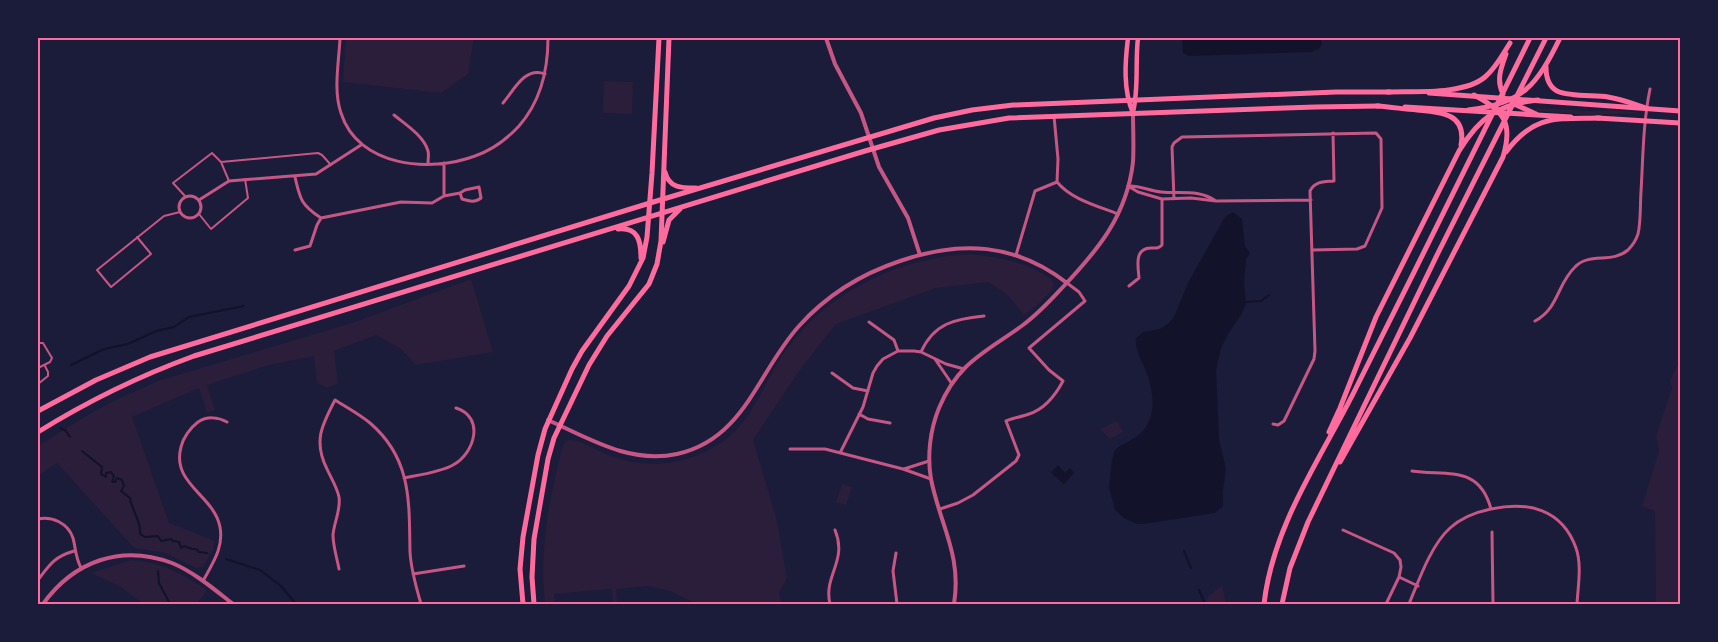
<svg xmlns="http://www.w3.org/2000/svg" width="1718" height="642" font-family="Quicksand,sans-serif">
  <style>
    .green { fill: #2a1e3b }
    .water { fill: #12122b }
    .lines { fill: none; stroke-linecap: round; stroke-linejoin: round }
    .stream { stroke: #12122b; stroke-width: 2 }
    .service { stroke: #c65784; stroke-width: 2 }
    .minor { stroke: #c65784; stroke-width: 3 }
    .tertiary { stroke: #c65784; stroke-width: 4 }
    .secondary { stroke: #ff6b9d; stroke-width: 4.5 }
    .primary { stroke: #ff6b9d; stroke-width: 5 }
    .trunk { stroke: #ff6b9d; stroke-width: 5 }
    .neatline { fill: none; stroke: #ff6b9d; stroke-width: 2 }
  </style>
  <rect width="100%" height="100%" fill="#1b1b3a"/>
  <!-- green -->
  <path class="green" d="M346 38H474L468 74 441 93 343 82Z
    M604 81 633 82 632 114 603 113Z
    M1537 108 1591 111 1612 110 1635 112 1638 113 1591 115 1536 111 1535 109Z
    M970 254C998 257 1027 262 1051 279L1053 282V289L1040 303 1024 315 1008 295 988 282 936 288 836 324 802 367 753 440 776 517 787 578 779 593 782 604H697L670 591 648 586 616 589 617 604H613L612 589 554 594 555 604H545C539 551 549 496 563 445L566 441C577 437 597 451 608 455 644 469 681 466 714 447 747 429 759 395 777 364 817 297 894 258 970 254Z
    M471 279 493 352 416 365 401 349 376 335 334 351 338 384 327 388 317 383 314 356 269 365 207 385 215 410 207 413 199 388 132 417 169 523 215 541 213 550 203 567 196 568 166 553 134 548 57 463 38 476V446L91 413 114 401 158 381 352 323Z
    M1680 360V604H1656L1655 511 1642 506 1659 451 1656 436 1672 388 1670 380Z
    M1117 421 1123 432 1110 439 1100 429Z
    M842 484 852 487 846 505 836 502Z
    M131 560C161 562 182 574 207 590L197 604H144L119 586 91 573Z
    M1222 585 1226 604H1205L1208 597Z"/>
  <!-- water -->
  <path class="water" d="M1182 38H1321L1322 44 1319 49 1311 52 1189 56 1183 53Z
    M1233 212 1242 219 1245 246 1250 253 1246 259 1244 282 1246 304 1241 315 1228 334 1221 348 1216 370 1219 440 1226 468 1223 491V506L1215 513 1143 524H1137L1124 518 1115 510 1109 487 1112 460 1115 450C1122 443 1133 441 1141 433 1159 415 1153 385 1143 364 1139 355 1135 348 1136 338L1143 332 1160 329 1169 323 1174 317 1189 281 1225 217Z
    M1058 465 1065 473 1070 468 1074 473 1064 484 1051 473Z"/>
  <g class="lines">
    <!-- stream -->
    <path class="stream" d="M1246 302 1261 301 1269 295
      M71 365 104 349 128 344 156 331 174 327 189 317 244 306
      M60 428 66 431 70 437
      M82 451 102 467 101 474 106 477V473L111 472 114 476 112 482H115L117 478 122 480 124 486 121 491 130 498C132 512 141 519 140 534L145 537 158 536 161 541
      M161 541 171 539 173 541 179 542 181 548 184 546 192 549H196L199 552 207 553
      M1184 551 1191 568
      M226 559 260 570 281 586 296 604
      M158 571 159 583 170 604
      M1199 590 1205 604"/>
    <!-- service -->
    <path class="service" d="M221 162 318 153 322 155 331 165
      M185 196 173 183 212 153 221 162 229 181
      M199 214 211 229 248 198 245 179
      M137 237 151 254 111 287 97 270 164 216 180 212
      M38 343H43L52 358 50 362 38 368
      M38 384 48 376V372L45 366"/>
    <!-- minor -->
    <path class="minor" d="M340 38C339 62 333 90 341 113 358 167 430 173 475 156 492 150 507 139 519 126 541 101 548 70 548 38
      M503 103C514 90 525 66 545 74
      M394 115C405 124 424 136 428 151 429 155 428 159 428 163
      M1054 116 1058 159 1057 182
      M295 177C300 199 301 205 321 218L401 202 432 203 444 196V163
      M1128 186 1138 192 1162 199 1191 198 1216 201 1311 200
      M1130 186C1141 186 1150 191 1161 192 1181 194 1198 189 1216 201
      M179 207a11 11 0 1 1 22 0a11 11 0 1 1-22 0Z
      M444 196 460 193 462 199C469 201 475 203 481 198L479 187 465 190 460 193
      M1174 199 1172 147 1174 143 1182 137 1376 133 1381 139 1382 208 1365 246 1357 249 1312 250
      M199 200 229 181 316 174 361 145
      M295 250 310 246 317 225 321 218
      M1016 255 1035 191 1057 182C1072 200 1098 206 1118 214
      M1129 286 1139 278C1138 266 1134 248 1151 248 1156 248 1158 249 1162 245V199
      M1535 321C1559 308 1557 284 1575 267 1589 252 1612 264 1628 250 1632 246 1636 240 1638 234 1641 221 1640 206 1641 192 1643 158 1643 123 1650 89
      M869 322 894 340 898 351
      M921 352C934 323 955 319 984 316
      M935 359 952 384
      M832 373 853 388 868 391
      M859 414 868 419 890 423
      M1273 424 1278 425 1284 421 1314 359 1315 351 1310 191C1315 181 1324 182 1334 181L1333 133
      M790 449H825L903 469 931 479
      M840 453 863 407 873 373 877 366 883 359 898 351H914L921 352 946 364 964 369
      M904 469 929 461
      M1412 471C1448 476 1479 465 1491 509
      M404 478C419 475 441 472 453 465 475 453 485 417 456 408
      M940 509 958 503 973 495 1016 461 1019 455 1006 421C1013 418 1021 417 1029 414 1045 409 1055 396 1063 381L1049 370 1029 348 1085 301 1079 292 1067 283
      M38 519C52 516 68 523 73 538 76 549 75 556 81 568
      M1343 530 1394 553 1400 560 1401 567 1399 577 1386 604
      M1492 532 1493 604
      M896 553 893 571 897 604
      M339 569C337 558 333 546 333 535 334 522 341 510 339 497 337 487 331 478 327 469 313 441 322 425 335 400 346 407 359 414 370 423 412 459 409 502 410 552 411 570 416 587 421 604
      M413 574 464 566
      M1399 577 1418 586
      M38 580C50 564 54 557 74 551
      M203 581C212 564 224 548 220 527 214 495 171 484 181 447 183 438 190 428 198 422 207 416 218 417 227 422
      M830 604C823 576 848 561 835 530
      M1409 604C1419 580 1431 545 1450 528 1462 517 1476 512 1491 509 1528 501 1562 509 1576 548 1582 565 1578 586 1577 604"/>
    <!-- tertiary -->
    <path class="tertiary" d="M826 38 835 64 861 113 879 167 908 218 920 255
      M548 420C590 439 630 464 677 454 745 439 758 371 799 326 826 296 861 274 900 261 961 240 1015 243 1067 283
      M43 604C74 561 121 544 172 563 194 572 215 590 233 604
      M954 604C962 555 940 525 931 479 927 456 930 430 939 408 958 362 986 352 1023 325 1038 314 1049 302 1062 288 1097 251 1127 216 1133 162 1134 146 1133 129 1133 113"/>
    <!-- secondary -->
    <path class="secondary" d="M1128 38C1125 62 1123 90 1133 113
      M1133 112C1139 88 1135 62 1138 38"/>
    <!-- primary -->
    <path class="primary" d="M1429 93 1680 111
      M1405 107 1571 117
      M1597 118 1680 123
      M665 172C669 188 681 188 696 188
      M618 229C638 227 641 241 641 258
      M663 242 669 220 680 209
      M38 411 96 380 150 357 650 203 934 118 972 110 1013 105 1336 92H1390
      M38 432C88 401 139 376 194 356L865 151 939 130 1009 118 1315 107 1379 106
      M523 604 520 569 523 537 538 455 545 429 572 369 582 351 629 286 643 258 647 237 652 173 659 38
      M534 604 532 577 534 539 548 459 554 438 589 365 607 336 649 284 657 264 661 241 669 38"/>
    <!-- trunk -->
    <path class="trunk" d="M1546 67C1546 76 1548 86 1557 91 1570 97 1594 95 1608 97 1621 99 1634 104 1646 108
      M1387 92C1414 91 1464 95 1485 77 1496 68 1503 54 1510 43
      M1503 94C1496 80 1501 68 1506 54
      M1512 103 1536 114
      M1377 106C1391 107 1404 109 1417 110 1440 112 1467 113 1461 145
      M1468 110C1523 104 1537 85 1560 38
      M1506 152C1534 114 1557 119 1600 118
      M1329 432 1340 408 1376 317 1459 151C1479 118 1498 104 1538 100
      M1340 462 1410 338 1503 157C1513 124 1505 111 1474 95
      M1264 604C1273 525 1320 460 1355 390 1414 273 1472 155 1530 38
      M1282 604 1290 568 1308 522 1438 253 1546 38"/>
  </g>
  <!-- border -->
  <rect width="1718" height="642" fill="none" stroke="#1b1b3a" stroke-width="78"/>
  <rect x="39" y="39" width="1640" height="564" class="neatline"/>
</svg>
